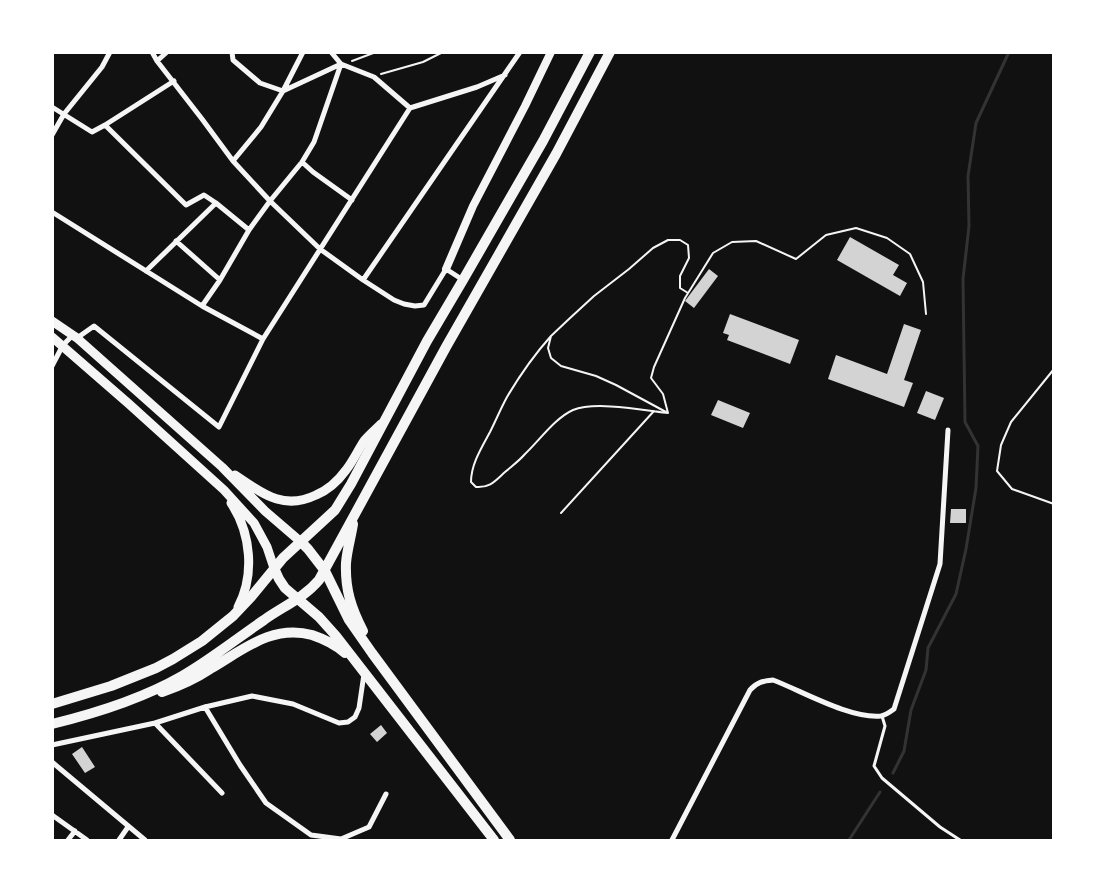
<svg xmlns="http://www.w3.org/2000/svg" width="1106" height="893" font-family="'Open Sans',sans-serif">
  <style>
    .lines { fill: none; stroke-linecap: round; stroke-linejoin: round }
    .stream { stroke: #333; stroke-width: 3 }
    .building { fill: #d3d3d3 }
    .path { stroke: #f5f5f5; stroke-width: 2 }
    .service { stroke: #f5f5f5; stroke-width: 3 }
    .minor { stroke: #f5f5f5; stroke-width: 5 }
    .tertiary { stroke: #f5f5f5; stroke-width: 8 }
    .primary { stroke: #f5f5f5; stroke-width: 9 }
    .trunk { stroke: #f5f5f5; stroke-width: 10 }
  </style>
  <rect width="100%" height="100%" fill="#111"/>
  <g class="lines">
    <!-- stream -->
    <path class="stream" d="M893 773 904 751 911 710 926 670 928 648 956 594 966 549 976 488 978 446 965 422 963 279 969 226 968 176 976 123 1009 52
      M849 840 880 792"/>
  </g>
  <!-- building -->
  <path class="building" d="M850 237 899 265 893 275 907 283 900 296 837 260Z
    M709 269 718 276 694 308 685 301Z
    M730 314 799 340 790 364 727 340 729 335 723 333Z
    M904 324 921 330 904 380 913 383 904 407 828 379 836 355 887 374Z
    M926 391 944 398 935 420 917 413Z
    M718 400 750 413 743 428 711 415Z
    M951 509H966V523H950Z
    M381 725 387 733 377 742 370 734Z
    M82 747 95 767 85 773 72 754Z"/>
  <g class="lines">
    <!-- path -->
    <path class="path" d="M352 61 376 52
      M381 74 423 62 443 52
      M551 336C534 355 520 375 507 397 501 408 496 420 490 432 482 447 471 464 471 482L476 487C490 488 495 481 505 472 512 466 519 461 525 454 539 441 555 418 573 410 595 401 643 410 668 413
      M1054 369 1011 422 1001 445 997 471 1012 489 1054 504
      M666 412 616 385 596 376 561 366 551 358 548 348 551 336 569 319 594 296 629 269 653 248 668 240H680L688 245 689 258 680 276V288L688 293
      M668 413 663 394 651 378 654 367 685 298 713 253 732 242 756 241 796 259 826 235 856 228 887 238 910 254 923 282 926 314
      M561 513 654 411"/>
    <!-- service -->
    <path class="service" d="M882 716 885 726 874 766 882 778 940 827 960 840"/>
    <!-- minor -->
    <path class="minor" d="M152 52 157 61 202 119 233 161 270 201 320 249 363 280 394 300 404 304 415 306 424 305 446 269 463 280
      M232 52 233 60 260 83 283 91 341 64 374 77 410 108 477 87 505 75
      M157 61 167 52
      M52 107 92 132 105 125 174 81
      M105 125 186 205 204 195 216 203 249 230
      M52 135 64 114 102 67 110 52
      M233 161 261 127 283 91 303 52
      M302 162 313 172 352 200
      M52 212 202 306 263 339
      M176 241 220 280
      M146 271 216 203
      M363 280 520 52
      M202 306 220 280 249 230 270 201 302 162 314 142 341 64 331 52
      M77 338 94 326 219 427 263 339 410 108
      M52 366 63 345 73 335
      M205 707 240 765 266 803 311 835 341 839 369 827 386 794
      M155 723 222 793
      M52 745 155 723 205 707 252 696 293 704 339 723 348 722 355 717 359 708 364 674
      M52 762 145 840
      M52 815 87 840
      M68 840 75 831
      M119 840 128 827
      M672 840 750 690C757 682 763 681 773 680 802 691 850 719 881 716 886 715 890 712 894 709L940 564 948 430"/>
    <!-- tertiary -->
    <path class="tertiary" d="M446 269 473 206 525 106 551 52"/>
    <!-- primary -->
    <path class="primary" d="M52 321 77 338 222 467 265 511 301 542
      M52 337 129 404 224 490 254 523 267 547 274 568
      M235 475C262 493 283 511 316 495 328 490 338 481 346 470 353 461 358 450 364 441 369 435 375 430 381 424
      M231 503C251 533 255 575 238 607"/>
    <!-- trunk -->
    <path class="trunk" d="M353 524C351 537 347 550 346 563 345 589 351 608 363 631
      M301 542 308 549 325 571 349 620 372 653 510 840
      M274 568 279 579 285 588 319 617 336 636 494 840
      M162 692C179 686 195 679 210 669 243 650 272 624 312 635 324 639 336 645 345 653
      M52 704 111 686 156 668 173 659 202 641 233 616 251 597 283 558 335 510 351 484 427 341 463 280 543 141 590 52
      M52 724C97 713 142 699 182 676 210 660 236 639 264 620 282 607 304 598 319 580L446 347 556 154 610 52"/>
  </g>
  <!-- border -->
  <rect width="1106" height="893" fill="none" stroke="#ffffff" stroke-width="108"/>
</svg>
